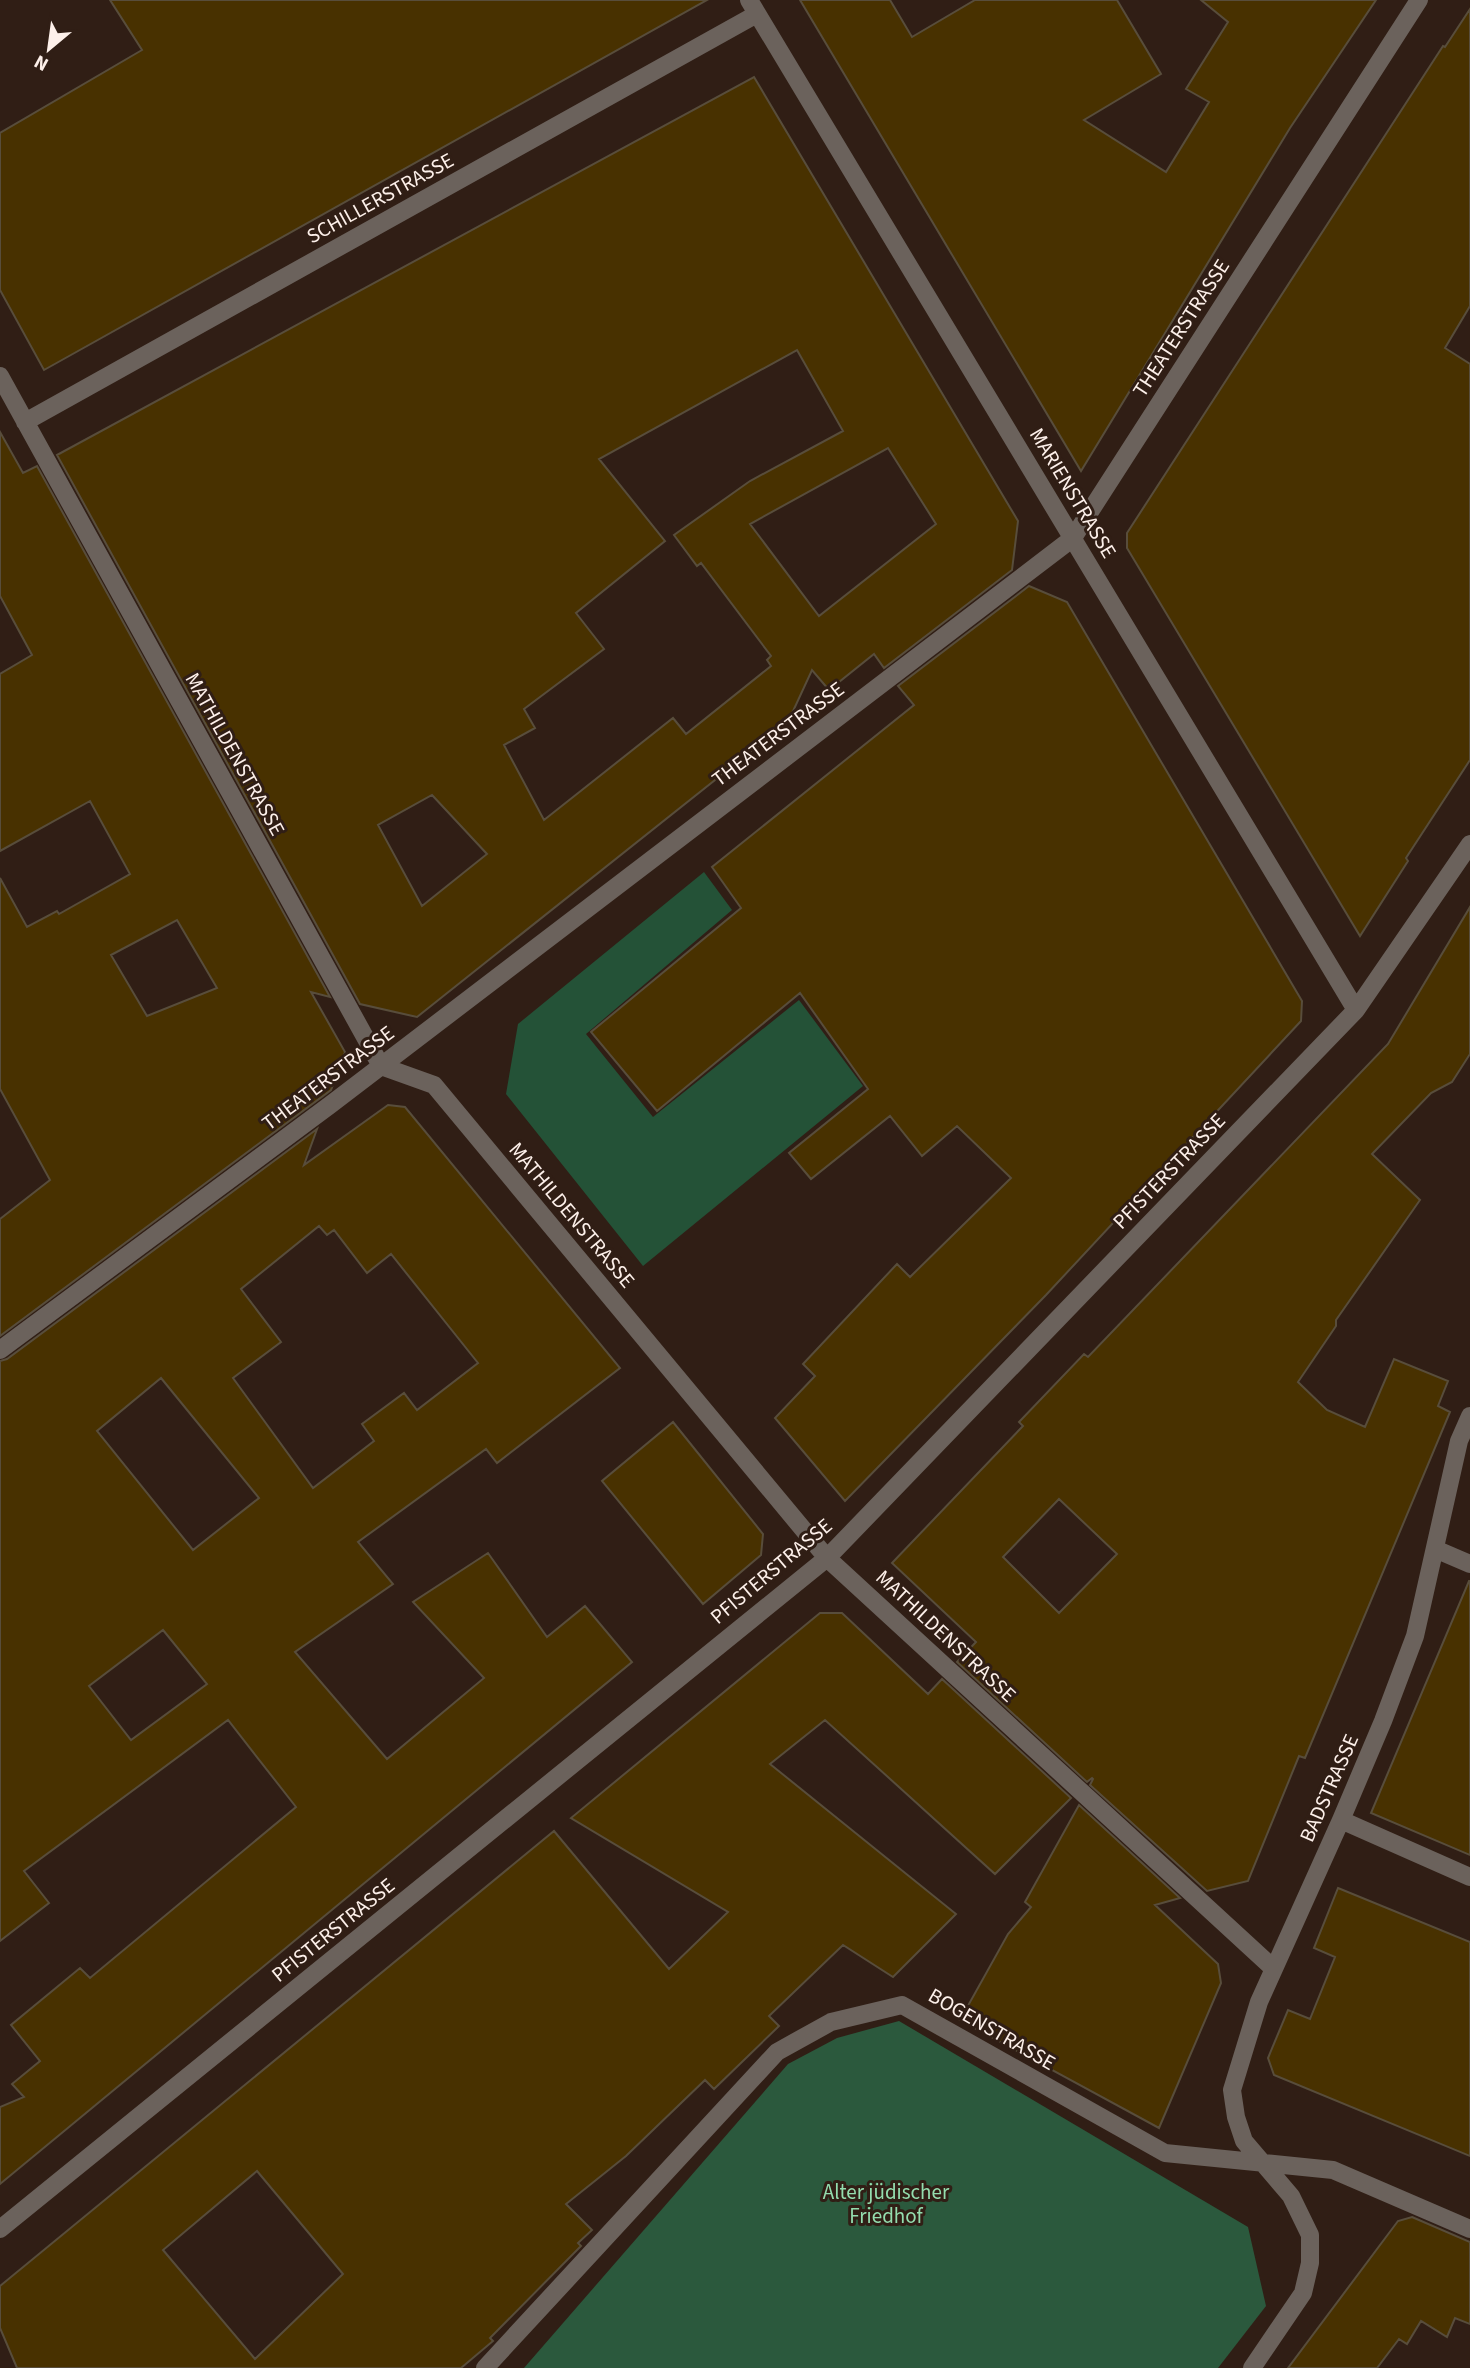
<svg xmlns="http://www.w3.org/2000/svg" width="1470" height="2368" font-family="'Source Sans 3',sans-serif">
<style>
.green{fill:#245237}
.forest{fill:#2b593d}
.building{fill:#483100;stroke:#584d3b;stroke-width:2;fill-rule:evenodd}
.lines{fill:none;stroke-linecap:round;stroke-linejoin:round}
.minor{stroke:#6b625c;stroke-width:18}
.labels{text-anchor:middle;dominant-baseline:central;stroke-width:6;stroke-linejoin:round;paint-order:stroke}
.street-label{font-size:21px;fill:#fdf0ea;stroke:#301e15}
.park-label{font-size:21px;fill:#94ddae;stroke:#301e15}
</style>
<rect width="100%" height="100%" fill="#301e15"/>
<path class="green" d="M704 872 732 910 586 1034 653 1117 799 1000 863 1086 643 1266 506 1094 518 1024Z"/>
<path class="forest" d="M899 2021 1248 2227 1266 2306 1218 2368H524L788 2064 837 2038Z"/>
<path class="building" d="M110 0H707L44 370 0 290V133L142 50Z
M800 0H890L912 37 975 0H1117L1161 74 1084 120 1166 172 1209 102 1186 89 1228 22 1201 0H1376L1290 128 1081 471Z
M1470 9V306L1445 348 1470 364V760L1406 858 1408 861 1360 936 1127 548V533L1443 46 1445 47Z
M754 77 1018 521 1012 570 884 668 874 654 829 690 812 670 788 722 417 1017 360 1004 57 455ZM797 350 843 431 750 481 674 535 697 566 701 563 771 656 767 660 771 666 686 734 673 718 544 820 504 745 535 728 524 709 604 649 576 613 665 541 599 459ZM888 448 936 524 819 616 750 524ZM432 795 487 854 422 906 378 825Z
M0 432 23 473 37 466 330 997 311 992 345 1052 331 1090 0 1336V1219L50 1180 0 1089V878L27 927 57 911 59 914 130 874 90 801 0 851V674L32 655 0 596ZM177 920 217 988 147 1016 111 955Z
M1029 586 1067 602 1302 1001 1301 1021 1046 1295 845 1501 775 1418 815 1376 803 1364 897 1264 910 1277 1011 1178 957 1126 922 1156 890 1116 811 1179 789 1153 868 1089 800 993 657 1111 591 1032 741 908 712 867 914 705 898 686Z
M1470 907V1054L1452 1082 1431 1093 1372 1154 1420 1200 1336 1320V1326L1298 1382 1327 1410 1365 1427 1394 1359 1448 1381 1438 1406 1450 1412 1305 1758 1299 1756 1248 1881 1207 1891 1090 1785 1093 1779 1092 1778 1087 1782 957 1662 976 1642 892 1563 1023 1426 1019 1422 1084 1354 1088 1357 1388 1044ZM1059 1499 1117 1554 1059 1613 1003 1557Z
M388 1105 405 1107 620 1368 497 1463 486 1449 358 1542 393 1584 295 1652 387 1759 484 1678 413 1602 488 1553 547 1637 585 1606 632 1662 0 2184V2107L24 2097 12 2084 40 2061 11 2025 80 1968 90 1978 296 1807 228 1720 24 1871 49 1903 0 1941V1361L7 1359 317 1129 304 1165ZM319 1226 327 1235 334 1230 367 1273 391 1254 478 1363 417 1410 404 1393 362 1424 374 1441 313 1488 233 1378 281 1342 241 1289ZM161 1378 259 1498 193 1550 97 1431ZM163 1630 207 1684 131 1740 89 1686Z
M673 1422 763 1534 761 1555 703 1604 602 1481Z
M1469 1581H1470V1855L1371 1813Z
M820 1613H842L928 1694 942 1679 1071 1798 995 1874 825 1720 770 1764 956 1914 893 1977 843 1945 769 2016 779 2026 714 2089 705 2080 626 2156 566 2204 592 2230 578 2243 581 2246 490 2338 493 2341 461 2368H17L0 2328V2286L554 1831 669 1969 728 1912 571 1818ZM257 2171 343 2274 255 2359 163 2250Z
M1079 1805 1180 1898 1155 1905 1218 1964 1221 1983 1159 2128 960 2020 1008 1934 1031 1907 1025 1902Z
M1338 1888 1470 1942V2156L1274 2075 1268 2058 1288 2010 1310 2019 1335 1957 1314 1948Z
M1412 2217 1470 2242V2324L1455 2318 1447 2337 1421 2321 1407 2344 1399 2339 1377 2368H1288L1398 2221Z"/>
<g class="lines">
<path class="minor" d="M749 0 1356 1010
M0 376 381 1066 434 1085 827 1558 1273 1968
M25 422 757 14
M0 1350 330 1105 1073 538 1419 0
M1435 1549 1470 1564
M1341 1820 1470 1877
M0 2229 827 1558 1356 1010 1470 844
M485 2368 777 2052 831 2022 902 2005 1165 2153 1333 2170 1470 2229
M1252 2368 1303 2293 1310 2263V2235L1291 2196 1244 2141 1236 2117 1232 2090 1259 2002 1341 1820 1383 1721 1415 1636 1459 1441 1470 1416"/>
</g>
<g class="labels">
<g class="street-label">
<text transform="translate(380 198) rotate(-29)">SCHILLERSTRASSE</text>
<text transform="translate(1181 328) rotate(-57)">THEATERSTRASSE</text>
<text transform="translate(1073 493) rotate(59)">MARIENSTRASSE</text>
<text transform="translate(778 734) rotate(-37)">THEATERSTRASSE</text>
<text transform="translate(235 754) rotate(61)">MATHILDENSTRASSE</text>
<text transform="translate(328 1078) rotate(-37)">THEATERSTRASSE</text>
<text transform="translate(1169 1171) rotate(-46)">PFISTERSTRASSE</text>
<text transform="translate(572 1215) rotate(50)">MATHILDENSTRASSE</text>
<text transform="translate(771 1571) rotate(-40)">PFISTERSTRASSE</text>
<text transform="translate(946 1636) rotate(43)">MATHILDENSTRASSE</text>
<text transform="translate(1329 1788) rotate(-66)">BADSTRASSE</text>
<text transform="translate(333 1930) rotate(-39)">PFISTERSTRASSE</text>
<text transform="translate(992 2029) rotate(30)">BOGENSTRASSE</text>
</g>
<g class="park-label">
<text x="886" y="2192">Alter jüdischer<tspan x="886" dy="24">Friedhof</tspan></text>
</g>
</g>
<g transform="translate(49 49) rotate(209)" stroke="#301e15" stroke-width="5" paint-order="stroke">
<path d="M0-5L12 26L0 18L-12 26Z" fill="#fdf0ea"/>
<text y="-10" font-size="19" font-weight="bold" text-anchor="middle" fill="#fdf0ea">N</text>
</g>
</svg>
